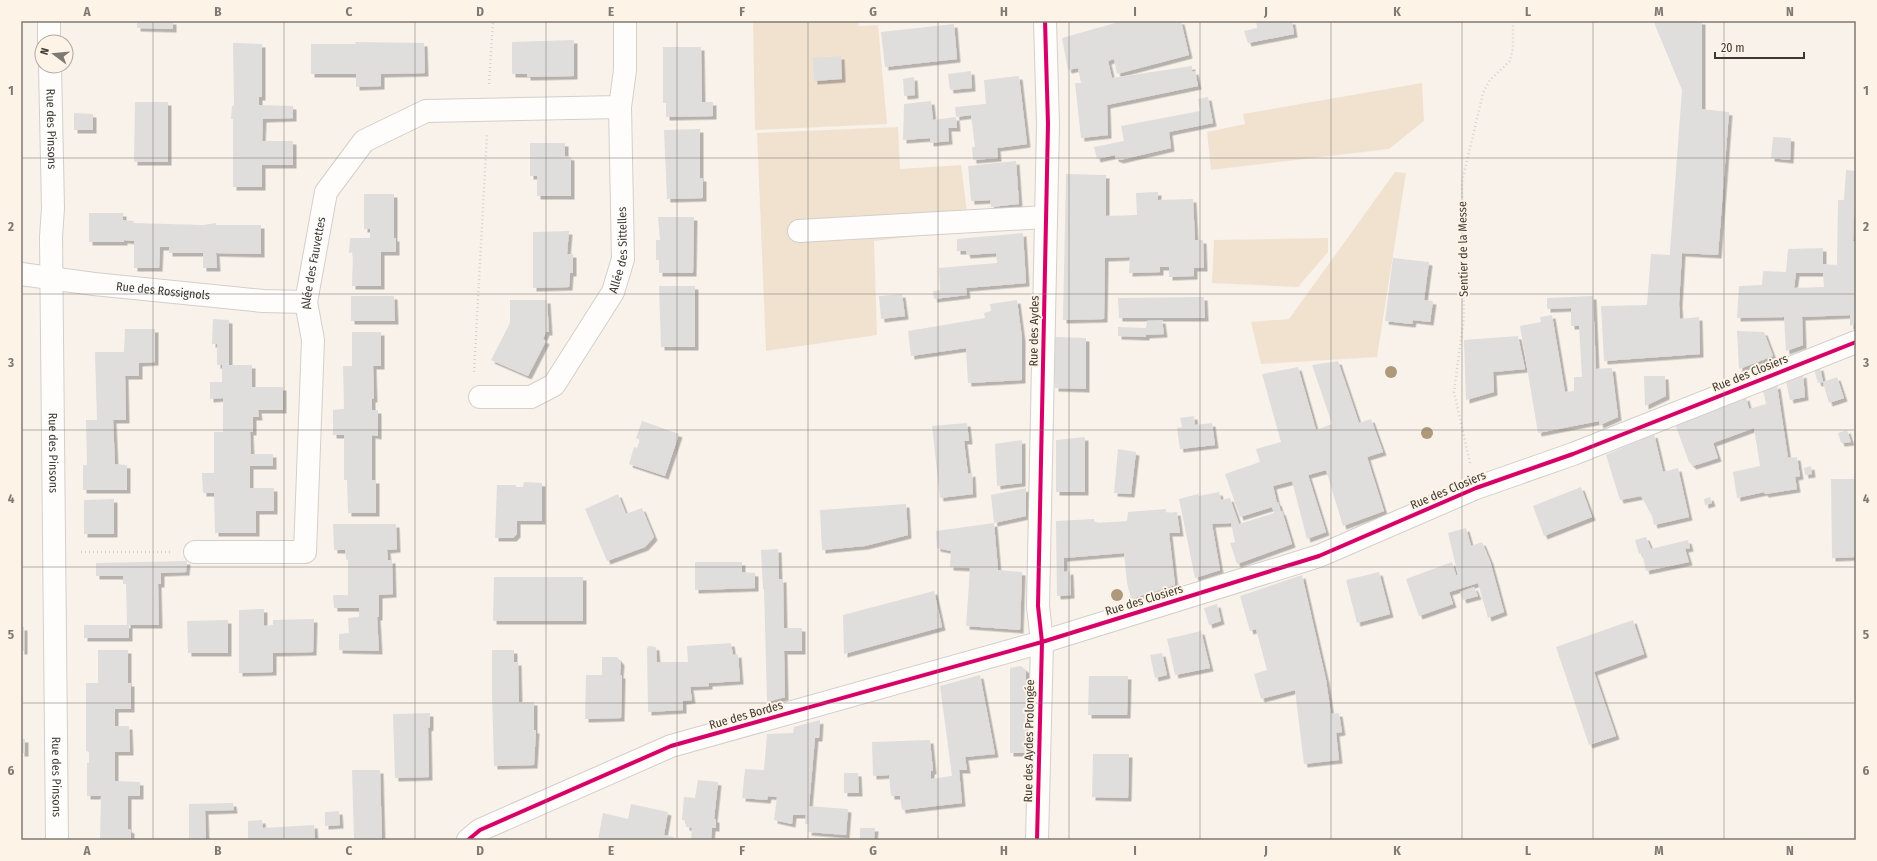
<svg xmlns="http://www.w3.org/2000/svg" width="1877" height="861" font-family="'Fira Sans Condensed',sans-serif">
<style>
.green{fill:#f1e2d0}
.building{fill:#e0dddd;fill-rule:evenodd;filter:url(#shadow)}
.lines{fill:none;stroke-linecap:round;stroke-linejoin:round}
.minor-casing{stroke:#d4cfc9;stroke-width:24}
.path{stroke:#d5d3d1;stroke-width:2.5;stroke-dasharray:1 3;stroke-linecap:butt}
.minor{stroke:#fefdfc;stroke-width:22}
.cycleway-casing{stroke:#fdf3e6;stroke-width:6}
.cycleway{stroke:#d6006c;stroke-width:4}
.tree{fill:#ae997a}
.grid{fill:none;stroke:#7e7973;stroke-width:1;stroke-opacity:0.55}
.labels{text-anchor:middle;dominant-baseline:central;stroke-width:4;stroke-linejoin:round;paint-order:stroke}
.street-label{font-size:12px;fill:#3d3832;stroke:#fdf3e6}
.neatline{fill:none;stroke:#7e7973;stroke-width:1.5}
.grid-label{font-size:13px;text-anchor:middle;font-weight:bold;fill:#7e7973}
</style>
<defs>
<filter id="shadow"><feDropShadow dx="3.5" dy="3.5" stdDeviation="0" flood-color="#0004"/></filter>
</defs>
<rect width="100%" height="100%" fill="#f8f2eb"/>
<path class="green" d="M753 21H858L859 26 878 25 887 124 755 130Z
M1422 83 1424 121 1389 149 1211 170 1207 132 1245 124 1243 114Z
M898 127 900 169 961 165 967 212 944 233 874 241 877 335 766 351 757 133Z
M1395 172 1406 173 1377 357 1261 364 1251 322 1289 319Z
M1328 238V252L1298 287 1212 283 1214 240Z"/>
<path class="building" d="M137 21H173V29L137 28Z
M1122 21H1181L1189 55 1117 74 1114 59 1108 61 1112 78 1192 66V72L1195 71 1198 86 1107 105 1108 135 1081 138 1075 83H1081L1078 68 1068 70 1062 38Z
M1256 21H1292L1294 34 1248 43 1244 31 1257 28Z
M1655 21H1702V109L1729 112 1718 255 1682 253 1679 304 1680 319 1699 317 1700 354 1604 361 1601 306 1647 305 1651 254 1670 255V251L1682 90 1655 25Z
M954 24 957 59 885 67 881 32Z
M574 40V76L527 77V74H512V42Z
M355 42 424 43 425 73 381 74V86L356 87V74H311V44H356Z
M233 43 262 44V97H259V105L293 106V118L263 119 262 141H293V165H262V187H233V119H231L232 106H234Z
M663 47H701L702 102H713V116L666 117V103H663Z
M841 56 842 79 814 81 813 58Z
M971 71 972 88 950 90 948 74Z
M1019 76 1027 144 997 148 998 158 973 160 972 147H975L971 115 956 117 957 128H948L949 141 930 143V138L903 140 904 104 931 101 933 120 956 117 955 107 986 104 984 80Z
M914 77 915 95 904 96 903 79Z
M1208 97 1213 123 1169 132 1171 148 1120 160 1115 158V155L1097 159 1094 147 1124 141 1121 126 1200 111 1198 99Z
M135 102H168V162H134Z
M74 113 93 114V130H74Z
M700 129V178H703V198L667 199 664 130Z
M1773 137 1791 138 1790 160 1771 158Z
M530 143H565V156L571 157V196H537V176H530Z
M1016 161 1019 204 991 207 990 200 971 201 968 166Z
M1846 170 1856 171 1853 241H1856V323L1850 326V315L1802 317 1803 345 1786 351 1784 317 1737 318 1739 286 1762 285 1763 271 1786 272 1788 249 1823 248V264L1837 265 1838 200H1844ZM1796 273H1823L1824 287 1794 288Z
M1066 174 1106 175V216L1137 215 1136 193 1158 192V200L1193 199 1195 240H1203L1204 268H1194V276L1169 277V267H1160V272L1129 273 1130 257 1105 258 1104 319 1063 320Z
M364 194H394V238H396V252H381V286H352L353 252 349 253 350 238H370V229H364Z
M89 213H123V220L134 221 133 223 203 225 216 223V225H261V254L216 253 217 268H203V253H169V247H160L159 268H134V241L124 240V242H89Z
M658 217H694L693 273H659V260H656V240H660Z
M569 231 567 254H573V273H570L569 287 533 288V232Z
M1023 233 1026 283 966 288 967 295 934 299 933 291 940 290 939 268 997 263 996 253 967 255 966 251H957V239Z
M1393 258 1429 262 1424 300 1433 301 1430 322 1413 320 1412 324 1385 321Z
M659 286H695V347H661Z
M902 294 905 316 881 319 879 296Z
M351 296H394L395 321H351Z
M1593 296 1596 369 1612 368 1618 417 1600 425 1599 421 1538 433 1520 326 1541 322 1540 317 1552 315 1565 392 1574 391V377H1582L1579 326H1571V308L1547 309V298Z
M1204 297 1205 318H1119L1118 298Z
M510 300H547L549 332H546L543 339 546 341 528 376 491 360 510 323Z
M1017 300 1022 338V380L968 383 966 348 911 356 908 331 985 318 984 313 991 311 990 304Z
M213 319 229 320V365H252V387H283V410H258L259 417H253V432H250L251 454H273V466H250V488H274V511H256V533H215L214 493H203L202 473H214V432H223V398L210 399V382H222V365H217V344H212Z
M1162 320 1164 334 1146 335V337L1118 336V327L1146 328 1147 321Z
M125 329H155V362L139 363V376H125L126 420H113L115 464 127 465V490H83V465H87L86 420H97L95 352H124Z
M1737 331 1764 332 1773 356 1739 369Z
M352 332H381V366H373L374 399H372V410H378V436L372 435V480H376V513H348L347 480H344V435H333V410L344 409 343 366H352Z
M1518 336 1525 369 1493 372 1494 392 1466 400 1464 340Z
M1055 337 1086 338V389L1055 388Z
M1338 361 1359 423 1371 419 1383 452 1367 457 1384 511 1343 526 1326 470 1308 475 1326 532 1307 539 1292 481 1273 486 1277 503 1278 502 1281 512 1282 511 1292 544 1237 564 1230 543 1235 542 1231 523 1212 524 1220 570 1195 578 1179 499 1198 494 1199 496 1219 492 1221 500 1230 498 1239 524 1274 513 1272 507 1240 517 1225 474 1260 462 1256 449 1281 442 1262 374 1298 367 1316 430 1332 424 1312 365Z
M1820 367 1823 382 1818 383 1814 369Z
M1803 374 1805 397 1790 400 1786 381Z
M1644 376H1665L1666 396 1645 406Z
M1837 377 1844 398 1829 403 1823 382Z
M1777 385 1788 458 1797 457 1800 476 1795 477 1797 489 1765 494 1764 492 1737 498 1733 472 1760 466 1754 428 1713 443 1718 458 1693 466 1689 462 1675 424 1746 397 1749 409 1766 404 1763 390Z
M1194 416 1195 425 1212 423 1215 445 1180 449 1177 428 1182 427 1180 418Z
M642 421 679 434 665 476 629 464 634 447 637 448 640 440 636 438Z
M967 423 969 441H964L968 474 972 473 973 494 940 498 932 426Z
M1847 430 1851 442 1841 443 1838 433Z
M1654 434 1663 472 1678 468 1689 517 1654 525 1652 516 1641 496 1620 500 1606 455Z
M1085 437V492H1056V440Z
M1022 440V483L997 486 995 444Z
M1118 449 1136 452 1131 494 1114 493Z
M1811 466 1812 474 1805 475 1804 468Z
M1831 479H1856V557L1832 558Z
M524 482 542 483V521H517V534L513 538H495L497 485H516V487H523Z
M1581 487 1592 517 1544 536 1533 506Z
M1026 488V516L994 523 991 495Z
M618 494 626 514 642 508 654 537 645 547 607 561 585 509Z
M1710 497 1712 503 1705 505 1704 499Z
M114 499V534H84V500Z
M906 504 908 535 865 546 822 550 820 510Z
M1166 509V513L1177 512 1180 533H1169L1175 585 1131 599 1127 583 1124 553 1064 558V572L1070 571 1071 595 1057 596 1056 521 1094 519 1095 523 1127 521 1128 512Z
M994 523 998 570 1022 572 1020 630 966 626 970 568 950 567 951 551 937 548 936 531Z
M333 524H396L397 549 387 550 388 560H392L393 594 379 595V617H377L379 651 339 650V634L349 633 348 618 359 617V608H334L333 595H348V560L346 559 345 550H334Z
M1466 528 1471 546 1482 542 1490 561 1504 612 1488 618 1478 583 1449 592 1453 604 1419 616 1406 579 1452 562 1456 575H1458L1448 533Z
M1646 537 1651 549 1688 540 1690 548 1685 549 1689 562 1646 571 1642 553 1639 554 1635 540Z
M778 549 779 579H783L784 628H802V651H784L785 697 767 702 764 589H763L761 550Z
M187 561 186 572 161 573V584H158L159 625H129V638H84V625H127L126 584H123V576H96V563Z
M695 562H742V572L755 573V588L695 590Z
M1379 572 1390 614 1357 623 1346 580Z
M1302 575 1326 680 1331 714 1339 713 1342 732 1336 733 1339 760 1304 764 1295 690 1261 699 1254 674 1267 670 1256 629 1250 631 1240 596Z
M494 577H583V621H493Z
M1474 587 1478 596 1463 600 1460 592Z
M934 591 942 627 844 654 843 615Z
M1217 604 1221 621 1209 625 1204 608Z
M264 609V626L273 625V620L314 619 313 652 273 653V672L239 673V610Z
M228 620V653H188L187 621Z
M1633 620 1644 654 1594 672 1616 736 1589 745 1556 647Z
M21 627H24V651H21Z
M1201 631 1210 668 1175 675 1167 639Z
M731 643 733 655 738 654 740 681 709 683V686L690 687 692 700 683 701V710L648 712 647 648 649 646 656 647 657 662H688L687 646Z
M98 650H128V683H131V709H115V726H129L130 752H115V781L140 782V796H128V829L131 830V840H100L101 796H87V763H89V752L86 751V683H98Z
M492 650H514V662H518L519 702H534V730H536L534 765 494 766 492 694Z
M1162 653 1167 675 1155 678 1150 655Z
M602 657H617L621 662 620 675H622L621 718 585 719 586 675H602Z
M1021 666 1026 670V753H1010V668Z
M980 675 995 754 965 757 967 770H959L962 803 902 810 900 796H891L889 775 873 776 872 742 930 740 933 771H931V779L952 776 940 686Z
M1089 676H1128L1127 715H1088Z
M430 713V727L428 728 429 777 395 778 393 714Z
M820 720 819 738H815L809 806 848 809 846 835 808 832 809 824H805L806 815H793L792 824 774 820 777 797 768 796 767 800 742 798 745 769 764 770 767 734 793 733 794 727Z
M21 739H25V753H21Z
M1093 754H1129L1128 798 1092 797Z
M352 770H380L382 840H354Z
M844 773H858L859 793H844Z
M698 780 718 782 714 819H716V828H712L711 840H691L692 828 686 827V821L682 820 684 797 695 798Z
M233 803 234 810 205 811 206 840H189V804Z
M631 804 668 812 664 835 674 837V840H598L603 813 628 819Z
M339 811 340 825 325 826V812Z
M262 820 263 828 314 825 315 840H248V821Z
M860 828H875L874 840H860Z"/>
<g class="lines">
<g class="minor-casing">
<g id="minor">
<path d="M49 21V42"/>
<path id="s1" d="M50 66 53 208 51 237 57 840"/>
<path d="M799 231 1046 217"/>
<path id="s2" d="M21 274 94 284 263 301 306 302"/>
<path id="s3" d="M480 397H531L554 385 613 292 623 259 620 107 625 70V21"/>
<path id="s4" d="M195 552H305L313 340 306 302 326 192 364 141 426 111 620 107"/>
<path d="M468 840 480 830 671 746 1042 642 1319 556 1476 488 1573 454 1856 342"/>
<path d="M1037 840 1042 642 1038 606 1048 124 1045 21"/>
</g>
</g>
<path class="path" d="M489 84 493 21
M474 372 487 135
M1470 463 1454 392 1464 317 1462 182 1483 93 1490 80 1510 61 1513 48V21
M81 552H170"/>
<use href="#minor" class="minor"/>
<g class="cycleway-casing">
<path id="cycleway" d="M468 840 480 830 671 746 1042 642 1319 556 1476 488 1573 454 1856 342
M1037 840 1042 642 1038 606 1048 124 1045 21"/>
</g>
<use href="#cycleway" class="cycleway"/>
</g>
<g class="tree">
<circle cx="1391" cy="372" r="6"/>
<circle cx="1427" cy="433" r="6"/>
<circle cx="1117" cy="595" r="6"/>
</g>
<path class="grid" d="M153 21V840M284 21V840M415 21V840M546 21V840M677 21V840M808 21V840M938 21V840M1069 21V840M1200 21V840M1331 21V840M1462 21V840M1593 21V840M1724 21V840M21 158H1856M21 294H1856M21 430H1856M21 567H1856M21 703H1856"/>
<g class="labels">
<g class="street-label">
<text stroke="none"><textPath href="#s1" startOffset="63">Rue des Pinsons</textPath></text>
<text stroke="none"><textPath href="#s3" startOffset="230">Allée des Sittelles</textPath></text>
<text transform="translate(1463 249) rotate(-91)">Sentier de la Messe</text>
<text stroke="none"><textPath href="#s4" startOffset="400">Allée des Fauvettes</textPath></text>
<text stroke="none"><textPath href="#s2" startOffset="143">Rue des Rossignols</textPath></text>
<text transform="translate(1034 331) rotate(-89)">Rue des Aydes</text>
<text transform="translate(1750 373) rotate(-22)">Rue des Closiers</text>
<text stroke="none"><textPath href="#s1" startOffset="387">Rue des Pinsons</textPath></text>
<text transform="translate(1448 490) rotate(-23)">Rue des Closiers</text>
<text transform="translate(1144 600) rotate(-17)">Rue des Closiers</text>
<text transform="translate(746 715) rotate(-16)">Rue des Bordes</text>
<text transform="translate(1029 741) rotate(-89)">Rue des Aydes Prolongée</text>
<text stroke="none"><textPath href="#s1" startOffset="711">Rue des Pinsons</textPath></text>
</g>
</g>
<rect width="1877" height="861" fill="none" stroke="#fdf3e6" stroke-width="44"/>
<g transform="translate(54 54) rotate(286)"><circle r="19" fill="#fdf3e6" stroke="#b0a89e"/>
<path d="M0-3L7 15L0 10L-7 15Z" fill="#7e7973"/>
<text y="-6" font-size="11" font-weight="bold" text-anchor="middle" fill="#3d3832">N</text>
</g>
<path d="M1715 52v6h89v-6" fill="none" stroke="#3d3832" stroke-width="2"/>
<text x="1721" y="52" font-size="12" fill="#3d3832" stroke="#fdf3e6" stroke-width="3" paint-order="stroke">20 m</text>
<rect x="22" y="22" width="1833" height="817" class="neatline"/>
<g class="grid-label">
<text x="87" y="16">A</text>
<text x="218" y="16">B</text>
<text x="349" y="16">C</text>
<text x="480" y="16">D</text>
<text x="611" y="16">E</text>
<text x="742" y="16">F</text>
<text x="873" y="16">G</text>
<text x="1004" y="16">H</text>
<text x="1135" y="16">I</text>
<text x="1266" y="16">J</text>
<text x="1397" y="16">K</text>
<text x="1528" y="16">L</text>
<text x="1659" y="16">M</text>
<text x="1790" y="16">N</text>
<text x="11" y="95">1</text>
<text x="1866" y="95">1</text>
<text x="11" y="231">2</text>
<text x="1866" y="231">2</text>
<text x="11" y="367">3</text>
<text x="1866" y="367">3</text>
<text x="11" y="503">4</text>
<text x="1866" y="503">4</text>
<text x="11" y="639">5</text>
<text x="1866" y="639">5</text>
<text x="11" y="775">6</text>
<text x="1866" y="775">6</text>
<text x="87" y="855">A</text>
<text x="218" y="855">B</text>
<text x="349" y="855">C</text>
<text x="480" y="855">D</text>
<text x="611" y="855">E</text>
<text x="742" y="855">F</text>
<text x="873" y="855">G</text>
<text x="1004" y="855">H</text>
<text x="1135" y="855">I</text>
<text x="1266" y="855">J</text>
<text x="1397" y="855">K</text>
<text x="1528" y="855">L</text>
<text x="1659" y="855">M</text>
<text x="1790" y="855">N</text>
</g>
</svg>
